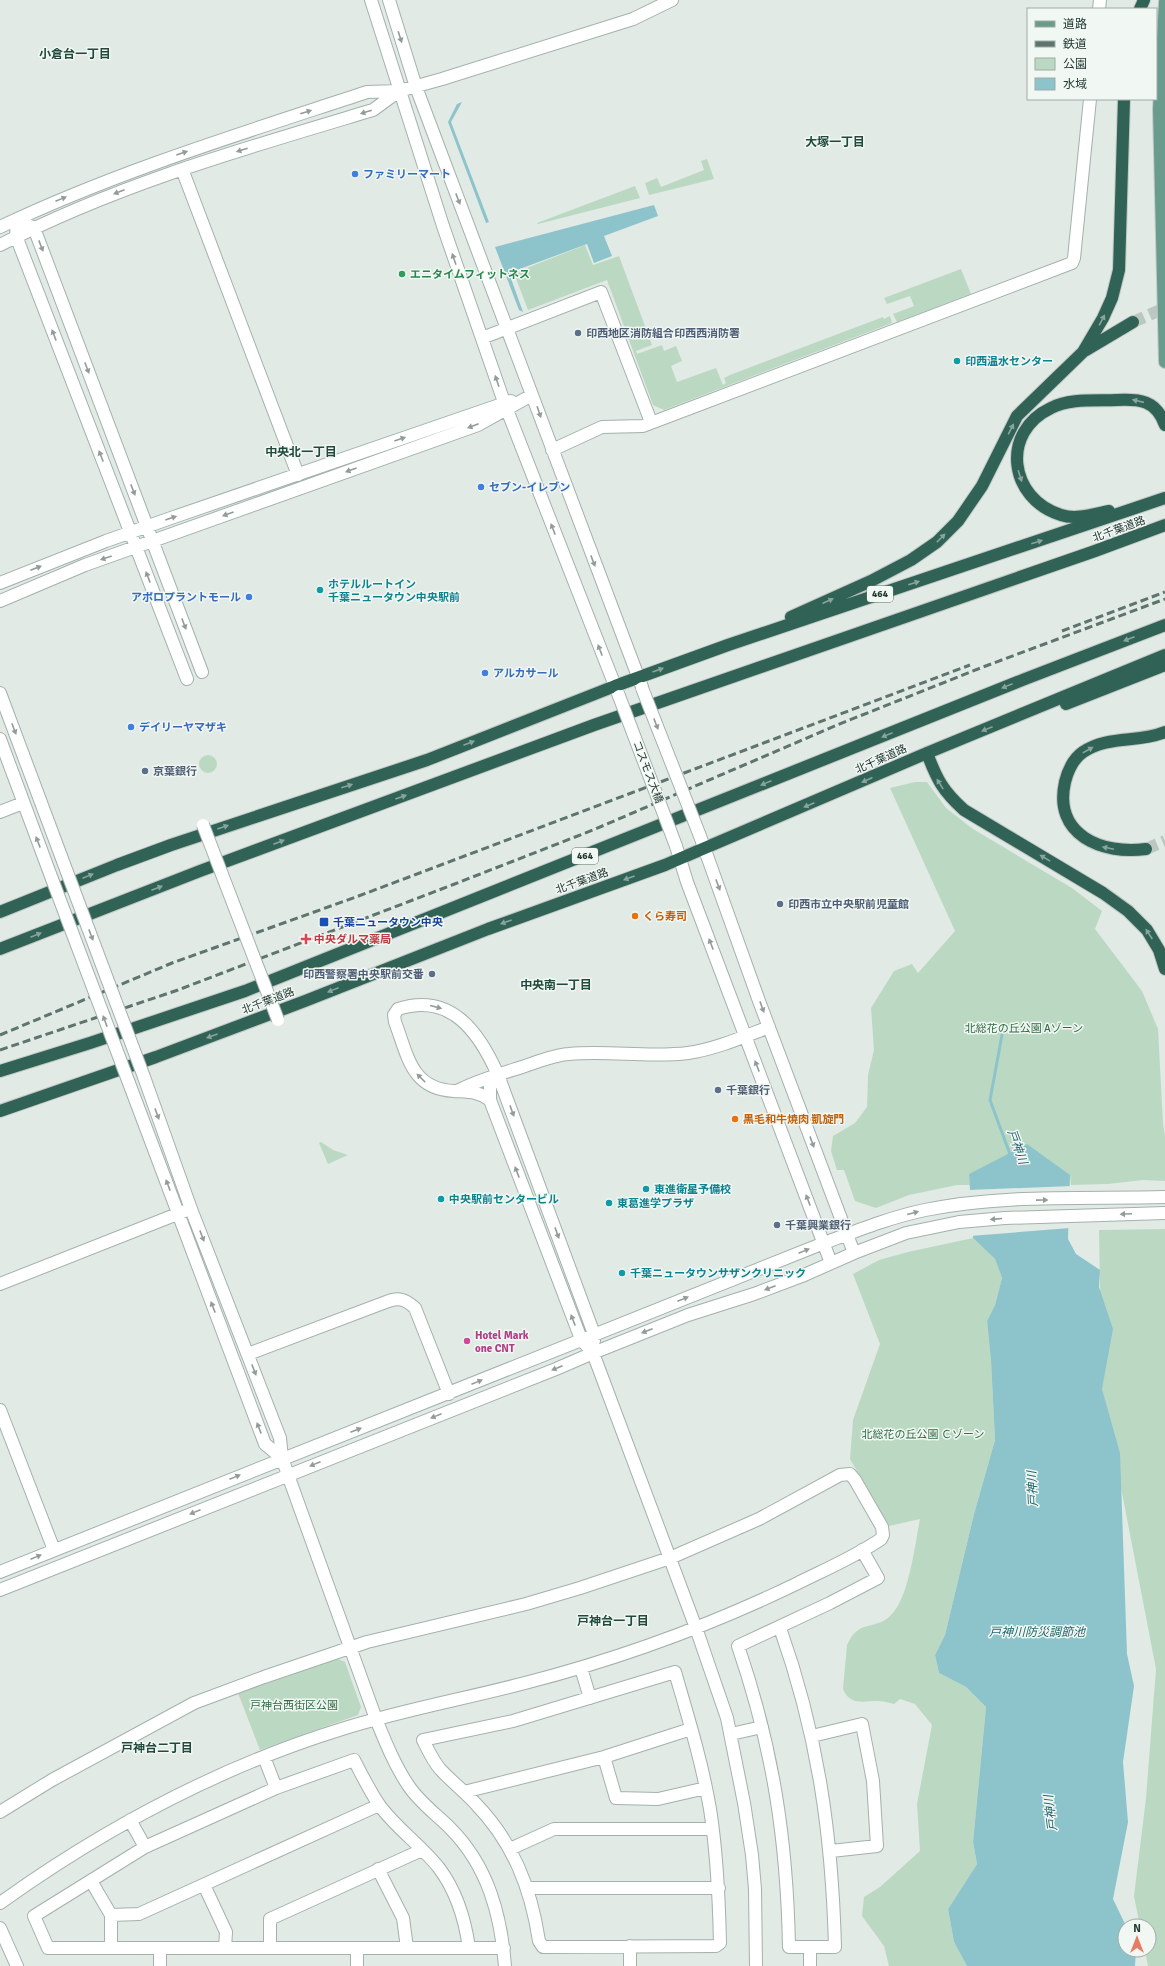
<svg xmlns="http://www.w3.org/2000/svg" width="1165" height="1966" font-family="Signika,'Noto Sans JP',sans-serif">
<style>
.green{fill:#bbd9c2}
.water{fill:#8dc4cb}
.pier{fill:#e1eae5}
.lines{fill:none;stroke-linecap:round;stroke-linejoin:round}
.stream{stroke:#8dc4cb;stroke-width:3}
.highway-tunnel{stroke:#bbc7c1;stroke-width:12;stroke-dasharray:12 6;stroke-linecap:butt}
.minor-casing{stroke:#a4b1ac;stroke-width:14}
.major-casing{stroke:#c1c8c6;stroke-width:14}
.highway-casing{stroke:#c1c8c6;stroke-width:14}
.minor{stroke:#fff;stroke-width:12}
.major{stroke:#699c8c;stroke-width:12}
.highway{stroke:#316256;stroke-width:12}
.rail{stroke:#5d756d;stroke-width:3;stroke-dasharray:8 4;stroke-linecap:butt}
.minor-bridge-casing{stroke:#a4b1ac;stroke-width:14;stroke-linecap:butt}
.minor-bridge{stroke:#fff;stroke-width:12}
.oneway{fill:#919c98}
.oneway2{fill:#87a59d}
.shop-dot{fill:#3f7fe0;stroke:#f1f7f3;stroke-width:1.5}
.leisure-dot{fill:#2e9e5b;stroke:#f1f7f3;stroke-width:1.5}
.service-dot{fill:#5c6f8a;stroke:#f1f7f3;stroke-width:1.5}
.culture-dot{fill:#0f9aa8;stroke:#f1f7f3;stroke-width:1.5}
.food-dot{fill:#e8710a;stroke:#f1f7f3;stroke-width:1.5}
.transit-dot{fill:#1a4fb4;stroke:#f1f7f3;stroke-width:1.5}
.health-dot{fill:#e0444e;stroke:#f1f7f3;stroke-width:1.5}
.hotel-dot{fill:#d1479c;stroke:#f1f7f3;stroke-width:1.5}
.labels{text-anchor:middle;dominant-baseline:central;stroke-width:3;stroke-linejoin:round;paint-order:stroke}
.shield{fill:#f1f7f3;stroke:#61726c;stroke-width:1}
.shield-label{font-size:10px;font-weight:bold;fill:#233932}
.shop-label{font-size:11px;font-weight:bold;fill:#366cbe;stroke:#f1f7f3;text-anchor:start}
.leisure-label{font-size:11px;font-weight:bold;fill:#27864d;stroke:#f1f7f3;text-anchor:start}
.service-label{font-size:11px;font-weight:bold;fill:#4e5e75;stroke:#f1f7f3;text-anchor:start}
.culture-label{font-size:11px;font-weight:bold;fill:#0d838f;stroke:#f1f7f3;text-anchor:start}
.street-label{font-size:11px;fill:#233932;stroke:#f1f7f3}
.food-label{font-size:11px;font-weight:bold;fill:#c56008;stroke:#f1f7f3;text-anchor:start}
.transit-label{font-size:11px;font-weight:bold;fill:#164399;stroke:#f1f7f3;text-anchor:start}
.health-label{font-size:11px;font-weight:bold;fill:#be3a42;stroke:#f1f7f3;text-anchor:start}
.park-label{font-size:11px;fill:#316c45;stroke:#f1f7f3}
.hotel-label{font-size:11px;font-weight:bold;fill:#b23c85;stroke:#f1f7f3;text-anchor:start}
.neighbourhood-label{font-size:12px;font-weight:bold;fill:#21493d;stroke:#f1f7f3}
.water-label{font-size:12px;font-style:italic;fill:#22666f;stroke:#f1f7f3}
</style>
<rect width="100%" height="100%" fill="#e1eae5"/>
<path class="green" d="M707 159 714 179 649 195 645 183 657 178 661 187 704 170 701 161Z
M635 186 640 198 538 224 537 223Z
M585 245 593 265 619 256 652 345 636 351 637 354 662 345 664 351 676 346 682 361 671 366 677 382 716 368 723 385 726 383 724 378 730 375 883 317 884 319 890 316 892 323 664 410 653 405 607 280 528 310 514 273Z
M961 269 971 294 897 322 893 314 914 306 910 296 887 304 884 298Z
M199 764a9 9 0 1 1 18 0a9 9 0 1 1-18 0Z
M915 782H927L946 808 973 829 1072 888 1102 911 1095 929 1142 991 1158 1029 1163 1124 1165 1135V1181L1143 1180 1108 1184 1071 1185 1070 1175 969 1174 970 1185H957L909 1195 876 1208 855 1201 844 1170H837L831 1151 833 1136 855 1123 867 1107 868 1075 874 1050 871 1008 894 971 912 964 918 973 955 931 890 788Z
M321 1142 333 1150 348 1155 328 1164 319 1143Z
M1165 1229V1966H1148L1145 1950H1149V1926H1140L1134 1896 1146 1798 1156 1669 1102 1389 1099 1230Z
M973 1238 995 1259 1002 1278 995 1305 987 1321 991 1361 995 1440 974 1514 945 1635 935 1655 939 1673 966 1687 986 1707 973 1842 977 1864 948 1909 954 1942 967 1966H889L884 1946 862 1916 864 1897 880 1887 920 1851 917 1804 932 1725 915 1704 900 1699 894 1704C889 1703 884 1701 878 1701 863 1701 850 1706 843 1689L847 1645C859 1618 876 1631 891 1615 909 1598 915 1544 920 1519L889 1526 850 1459 853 1420 880 1344 853 1274 879 1260 908 1252Z
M336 1658 345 1662 361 1707 358 1715 260 1750 238 1693Z"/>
<path class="water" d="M462 102 451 122 489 222 486 223 448 122 457 104Z
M654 205 658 216 604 236 612 256 594 263 587 244 509 273 523 312 519 310 495 247Z
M1027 1144 1070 1175 1068 1239 1076 1254 1100 1270 1099 1287 1113 1329 1102 1389 1120 1453 1127 1654 1134 1686 1123 1762 1128 1822 1113 1899 1126 1926 1125 1950H1136L1135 1966H967L954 1942 948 1909 977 1864 973 1842 986 1707 966 1687 939 1673 935 1655 945 1635 974 1514 995 1440 991 1361 987 1321 995 1305 1002 1278 995 1259 973 1238 969 1174Z"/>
<path class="pier" d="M1072 1186 1070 1228 970 1236 968 1190Z"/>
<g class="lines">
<path class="stream" d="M1002 1035 990 1100 1011 1157"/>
<path class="highway-tunnel" d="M1133 322 1165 308
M1146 849 1165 841"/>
<g class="minor-casing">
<path id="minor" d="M371 0 443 226 504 402 619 696
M389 0 416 87 642 687
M1099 9 1100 0
M182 169 298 475
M0 227C118 171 243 133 367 92L399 91 442 79 633 19 672 0
M0 245C118 184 246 148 373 110L399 91
M482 338 601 292 651 422
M552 450 602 427 643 426 1072 263 1074 258 1090 99
M0 583 106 541 171 518 511 401
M0 601 85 565 478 425 532 395
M187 679 16 236 17 219 34 228 202 672
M0 693 67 872
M0 739 52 879
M0 812 23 803
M700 836 759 1001 854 1253
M676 846 687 882 831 1263
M498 1075 490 1086V1100L581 1339 593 1353 696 1628 727 1718 744 1803 752 1855 755 1889 756 1966
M144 1077 191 1209 280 1438 282 1458 288 1475 376 1719C385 1741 394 1764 408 1785 419 1802 436 1814 450 1828 488 1866 501 1915 505 1966
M129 1083 265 1444 282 1458
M459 1090C479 1080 500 1074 522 1067 537 1062 553 1055 569 1054 608 1050 648 1058 688 1053 716 1049 743 1037 769 1027
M490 1100C479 1091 467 1092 454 1091 411 1089 408 1056 395 1022L394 1015 398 1009C451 992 479 1032 498 1075L594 1334V1341
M0 1284 185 1211
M248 1354 386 1302C399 1297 405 1299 415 1308L449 1394
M0 1410 54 1550
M0 1572 824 1243C856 1231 891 1217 925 1210 1001 1194 1087 1199 1165 1197
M0 1590 556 1369 593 1353 688 1315 754 1294 802 1276 854 1253 906 1233 959 1222 1005 1218 1165 1213
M780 1628C818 1735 832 1834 835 1947H789C787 1840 773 1748 738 1646L830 1603 878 1578 862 1550
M581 1668 590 1698
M675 1672C688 1717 702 1762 710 1809 717 1853 719 1898 720 1943L716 1946 543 1947 539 1941C531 1888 513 1842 475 1803 464 1791 451 1781 440 1769 433 1761 428 1750 423 1740L513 1721Z
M731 1734 762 1727
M812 1736 862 1724 873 1781 877 1846 831 1851
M264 1757 276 1788
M604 1757 616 1798 658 1799 706 1788
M464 1792 604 1757 691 1729
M0 1812 52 1780 194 1703 264 1677 367 1642 526 1604 580 1588 670 1558 759 1519 840 1475 850 1474 855 1480 882 1527 883 1535 881 1539C855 1557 824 1570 796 1584 709 1626 618 1659 525 1683 464 1699 402 1710 342 1729 219 1767 105 1828 0 1903
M130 1820 145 1847
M510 1849 554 1829H712
M378 1869 403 1918 407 1948
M91 1881 111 1915V1948
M204 1885 226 1932 225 1948
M527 1888H719
M111 1915 139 1914 379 1805
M0 1928 17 1966
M630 1946V1966
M810 1947V1966
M160 1948V1966
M270 1948V1919L422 1850
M357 1948V1966
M469 1948C465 1919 457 1892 439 1868 422 1846 397 1829 380 1806 370 1792 362 1775 354 1760L276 1788 145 1847 34 1916 48 1948H504"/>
</g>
<g class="major-casing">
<path id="major" d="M1165 2 1159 109 1165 362"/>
</g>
<g class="highway-casing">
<path id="highway" d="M1140 9 1144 0
M1086 350 1133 322
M1109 511C1094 514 1076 520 1061 515 1009 499 1000 432 1051 408 1070 398 1096 401 1117 400 1140 399 1156 400 1165 425
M791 617 871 581 911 560 937 542 958 521 982 486 1017 416 1083 352 1103 318 1112 298 1119 270 1124 99
M1066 704 1165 665
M927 753C937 780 943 791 964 810L1103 893 1128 911 1147 930 1159 950 1165 969
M1146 849C1102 855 1053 835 1065 782 1068 770 1073 759 1083 752 1108 735 1139 743 1165 732
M0 912 117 865 171 845 427 760 615 686 728 645 1165 498
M0 949 200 871 594 725 1095 551 1165 525
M0 1071 90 1043 245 991 1025 679 1165 625
M0 1111 156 1057 305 1001 488 929 665 865 927 753 1165 655"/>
</g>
<use href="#minor" class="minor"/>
<use href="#major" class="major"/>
<use href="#highway" class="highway"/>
<path class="rail" d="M1062 631 1165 592
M0 1035 172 963 356 897 970 665
M0 1050 178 990 452 885 593 830 837 725 983 667 1165 599"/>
<g class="minor-bridge-casing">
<path id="minor-bridge" d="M642 688 700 836
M619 696 676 846
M203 825 278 1020
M67 872 144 1077
M52 879 129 1083"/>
</g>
<use href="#minor-bridge" class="minor-bridge"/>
</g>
<defs><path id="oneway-solid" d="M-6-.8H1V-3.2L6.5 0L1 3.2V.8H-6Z"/></defs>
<g class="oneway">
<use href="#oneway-solid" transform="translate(400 37) rotate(72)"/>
<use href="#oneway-solid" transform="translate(306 112) rotate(-18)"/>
<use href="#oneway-solid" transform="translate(366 112) rotate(162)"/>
<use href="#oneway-solid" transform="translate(242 150) rotate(162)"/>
<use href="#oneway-solid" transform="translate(182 153) rotate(-19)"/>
<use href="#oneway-solid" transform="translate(119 192) rotate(159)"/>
<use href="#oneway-solid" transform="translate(61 199) rotate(-22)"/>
<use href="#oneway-solid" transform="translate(458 199) rotate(69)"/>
<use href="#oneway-solid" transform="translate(41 246) rotate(69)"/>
<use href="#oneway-solid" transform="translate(454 259) rotate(-109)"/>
<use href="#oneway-solid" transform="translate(54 335) rotate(-111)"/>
<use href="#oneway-solid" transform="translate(87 368) rotate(69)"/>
<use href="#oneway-solid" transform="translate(497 381) rotate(-109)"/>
<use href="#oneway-solid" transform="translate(539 412) rotate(71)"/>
<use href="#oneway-solid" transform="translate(473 426) rotate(159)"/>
<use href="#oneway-solid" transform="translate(400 439) rotate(-19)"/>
<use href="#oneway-solid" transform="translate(101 456) rotate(-111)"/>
<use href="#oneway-solid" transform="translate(351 470) rotate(160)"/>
<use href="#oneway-solid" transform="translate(133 490) rotate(69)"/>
<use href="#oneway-solid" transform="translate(228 514) rotate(160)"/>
<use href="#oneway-solid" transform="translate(171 518) rotate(-19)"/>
<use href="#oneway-solid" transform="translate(553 529) rotate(-111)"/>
<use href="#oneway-solid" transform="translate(106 558) rotate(161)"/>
<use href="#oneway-solid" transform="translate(593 561) rotate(69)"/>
<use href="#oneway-solid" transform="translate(36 568) rotate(-21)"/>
<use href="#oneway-solid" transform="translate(148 577) rotate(-111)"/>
<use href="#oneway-solid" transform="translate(184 624) rotate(69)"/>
<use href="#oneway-solid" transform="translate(600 650) rotate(-111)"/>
<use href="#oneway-solid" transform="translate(656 724) rotate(69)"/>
<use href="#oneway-solid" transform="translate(14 729) rotate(69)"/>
<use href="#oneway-solid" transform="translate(38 842) rotate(-111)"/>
<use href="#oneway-solid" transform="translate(718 885) rotate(70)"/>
<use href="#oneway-solid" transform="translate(91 935) rotate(69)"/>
<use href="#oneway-solid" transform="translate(711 944) rotate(-111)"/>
<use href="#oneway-solid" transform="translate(436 1007) rotate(15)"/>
<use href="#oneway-solid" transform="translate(762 1007) rotate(70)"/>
<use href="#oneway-solid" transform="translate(105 1021) rotate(-110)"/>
<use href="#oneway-solid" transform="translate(757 1066) rotate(-111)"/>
<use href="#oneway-solid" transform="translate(421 1078) rotate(-135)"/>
<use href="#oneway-solid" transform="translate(512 1111) rotate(70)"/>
<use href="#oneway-solid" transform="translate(157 1114) rotate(70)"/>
<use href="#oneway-solid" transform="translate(812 1142) rotate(70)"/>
<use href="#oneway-solid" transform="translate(517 1172) rotate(-111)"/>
<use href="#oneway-solid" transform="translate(168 1185) rotate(-111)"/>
<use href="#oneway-solid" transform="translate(808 1200) rotate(-111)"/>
<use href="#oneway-solid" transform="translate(1042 1200) rotate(-1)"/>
<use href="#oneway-solid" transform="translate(913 1213) rotate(-15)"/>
<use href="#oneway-solid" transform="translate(1126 1214) rotate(178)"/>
<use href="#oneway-solid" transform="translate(996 1219) rotate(175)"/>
<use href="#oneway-solid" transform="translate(557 1233) rotate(70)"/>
<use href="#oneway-solid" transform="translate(202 1236) rotate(69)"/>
<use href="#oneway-solid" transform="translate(804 1251) rotate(-22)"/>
<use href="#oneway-solid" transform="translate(770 1288) rotate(159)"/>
<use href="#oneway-solid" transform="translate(683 1299) rotate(-22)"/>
<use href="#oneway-solid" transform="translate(213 1307) rotate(-111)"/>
<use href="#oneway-solid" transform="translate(573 1320) rotate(-111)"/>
<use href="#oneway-solid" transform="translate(647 1331) rotate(159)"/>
<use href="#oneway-solid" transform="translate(557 1368) rotate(157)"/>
<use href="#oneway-solid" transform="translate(254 1370) rotate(69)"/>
<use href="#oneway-solid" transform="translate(477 1382) rotate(-22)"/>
<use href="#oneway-solid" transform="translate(436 1416) rotate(158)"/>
<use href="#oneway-solid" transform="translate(259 1428) rotate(-111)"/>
<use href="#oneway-solid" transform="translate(356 1430) rotate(-21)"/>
<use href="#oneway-solid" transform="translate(315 1464) rotate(158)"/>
<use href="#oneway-solid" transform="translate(235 1477) rotate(-22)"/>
<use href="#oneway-solid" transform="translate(195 1512) rotate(158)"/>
<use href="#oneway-solid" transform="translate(36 1557) rotate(-22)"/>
</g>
<g class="oneway2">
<use href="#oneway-solid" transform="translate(1102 320) rotate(-62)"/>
<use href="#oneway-solid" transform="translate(1138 401) rotate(-167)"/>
<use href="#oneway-solid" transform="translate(1011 429) rotate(-63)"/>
<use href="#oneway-solid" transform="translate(1020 476) rotate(72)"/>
<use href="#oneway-solid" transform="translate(941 538) rotate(-45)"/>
<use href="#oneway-solid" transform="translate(1037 542) rotate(-18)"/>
<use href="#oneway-solid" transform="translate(914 583) rotate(-18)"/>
<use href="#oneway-solid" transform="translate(828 601) rotate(-24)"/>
<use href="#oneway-solid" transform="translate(1129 639) rotate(159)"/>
<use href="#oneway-solid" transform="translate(658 670) rotate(-20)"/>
<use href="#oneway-solid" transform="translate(1007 686) rotate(158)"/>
<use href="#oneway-solid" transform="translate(987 729) rotate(158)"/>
<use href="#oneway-solid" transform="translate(887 735) rotate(158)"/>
<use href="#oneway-solid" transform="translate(469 743) rotate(-21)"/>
<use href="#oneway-solid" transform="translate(1088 750) rotate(-29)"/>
<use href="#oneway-solid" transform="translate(867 780) rotate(156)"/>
<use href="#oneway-solid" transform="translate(766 783) rotate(158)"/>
<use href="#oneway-solid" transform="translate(940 784) rotate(-122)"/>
<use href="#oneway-solid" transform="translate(347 786) rotate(-18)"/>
<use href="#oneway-solid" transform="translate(401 797) rotate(-20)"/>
<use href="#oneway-solid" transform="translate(809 805) rotate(157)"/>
<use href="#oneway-solid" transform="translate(223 827) rotate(-19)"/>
<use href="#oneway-solid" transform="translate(279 842) rotate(-21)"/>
<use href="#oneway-solid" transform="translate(1108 848) rotate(-168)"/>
<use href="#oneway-solid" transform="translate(1045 858) rotate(-149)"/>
<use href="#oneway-solid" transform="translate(88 876) rotate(-22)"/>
<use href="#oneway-solid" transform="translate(629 878) rotate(160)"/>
<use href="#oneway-solid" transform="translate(157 888) rotate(-21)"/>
<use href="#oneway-solid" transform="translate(506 922) rotate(160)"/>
<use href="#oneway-solid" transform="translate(1149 934) rotate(-123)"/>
<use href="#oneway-solid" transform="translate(36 935) rotate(-22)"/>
<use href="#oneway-solid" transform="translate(333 990) rotate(158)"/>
<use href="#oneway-solid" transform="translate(212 1036) rotate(160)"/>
</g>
<g class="shop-dot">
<circle cx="355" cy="174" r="4"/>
<circle cx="481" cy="487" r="4"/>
<circle cx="249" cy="597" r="4"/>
<circle cx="485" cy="673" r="4"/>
<circle cx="131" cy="727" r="4"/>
</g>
<circle class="leisure-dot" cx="402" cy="274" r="4"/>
<g class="service-dot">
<circle cx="578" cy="333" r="4"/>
<circle cx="145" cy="771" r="4"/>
<circle cx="780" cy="904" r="4"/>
<circle cx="432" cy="974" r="4"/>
<circle cx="718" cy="1090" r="4"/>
<circle cx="777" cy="1225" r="4"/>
</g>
<g class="culture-dot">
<circle cx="957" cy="361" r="4"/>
<circle cx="320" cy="590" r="4"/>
<circle cx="646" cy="1189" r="4"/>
<circle cx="441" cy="1199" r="4"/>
<circle cx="609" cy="1203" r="4"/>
<circle cx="622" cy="1273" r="4"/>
</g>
<g class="food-dot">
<circle cx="635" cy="916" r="4"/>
<circle cx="735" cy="1119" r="4"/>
</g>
<rect class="transit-dot" x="319" y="917" width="10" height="10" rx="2"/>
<path class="health-dot" d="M304 933h4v4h4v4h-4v4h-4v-4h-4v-4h4z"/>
<circle class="hotel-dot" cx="467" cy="1341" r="4"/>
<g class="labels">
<g class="shield">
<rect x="867" y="586" width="26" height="16" rx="3"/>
<rect x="572" y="848" width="26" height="16" rx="3"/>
</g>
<g class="shield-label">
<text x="880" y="594">464</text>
<text x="585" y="856">464</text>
</g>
<g class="shop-label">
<text x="363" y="174">ファミリーマート</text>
<text x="489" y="487">セブン-イレブン</text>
<text x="241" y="597" text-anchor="end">アポロプラントモール</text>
<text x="493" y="673">アルカサール</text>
<text x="139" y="727">デイリーヤマザキ</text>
</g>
<g class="leisure-label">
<text x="410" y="274">エニタイムフィットネス</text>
</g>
<g class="service-label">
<text x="586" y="333">印西地区消防組合印西西消防署</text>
<text x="153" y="771">京葉銀行</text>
<text x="788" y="904">印西市立中央駅前児童館</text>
<text x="424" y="974" text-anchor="end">印西警察署中央駅前交番</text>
<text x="726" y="1090">千葉銀行</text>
<text x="785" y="1225">千葉興業銀行</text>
</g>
<g class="culture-label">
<text x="965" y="361">印西温水センター</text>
<text x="328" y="584">ホテルルートイン<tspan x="328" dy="13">千葉ニュータウン中央駅前</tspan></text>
<text x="654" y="1189">東進衛星予備校</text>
<text x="449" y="1199">中央駅前センタービル</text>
<text x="617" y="1203">東葛進学プラザ</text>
<text x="630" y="1273">千葉ニュータウンサザンクリニック</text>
</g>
<g class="street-label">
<text transform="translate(1119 529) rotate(-20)">北千葉道路</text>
<text transform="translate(881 759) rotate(-24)">北千葉道路</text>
<text transform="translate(648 772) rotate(69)">コスモス大橋</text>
<text transform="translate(582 881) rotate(-20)">北千葉道路</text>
<text transform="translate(268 1001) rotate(-21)">北千葉道路</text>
</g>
<g class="food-label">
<text x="643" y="916">くら寿司</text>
<text x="743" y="1119">黒毛和牛焼肉 凱旋門</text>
</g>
<g class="transit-label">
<text x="333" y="922">千葉ニュータウン中央</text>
</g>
<g class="health-label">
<text x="314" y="939">中央ダルマ薬局</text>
</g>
<g class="park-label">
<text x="1024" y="1028">北総花の丘公園 Aゾーン</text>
<text x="923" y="1434">北総花の丘公園 Ｃゾーン</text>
<text x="294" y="1705">戸神台西街区公園</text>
</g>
<g class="hotel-label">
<text x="475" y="1335">Hotel Mark<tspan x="475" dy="13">one CNT</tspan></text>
</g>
<g class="neighbourhood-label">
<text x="75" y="54">小倉台一丁目</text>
<text x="835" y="142">大塚一丁目</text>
<text x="301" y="452">中央北一丁目</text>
<text x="556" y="985">中央南一丁目</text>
<text x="613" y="1621">戸神台一丁目</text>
<text x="157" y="1748">戸神台二丁目</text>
</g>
<g class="water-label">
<text transform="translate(1017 1147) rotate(70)">戸神川</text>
<text transform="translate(1033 1489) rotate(-93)">戸神川</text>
<text x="1037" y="1632">戸神川防災調節池</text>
<text transform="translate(1051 1813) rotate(-97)">戸神川</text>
</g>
</g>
<rect x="1027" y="8" width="130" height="92" fill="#f1f7f3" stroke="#9faba6"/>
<rect x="1035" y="21" width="20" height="6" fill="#699c8c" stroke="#9faba6"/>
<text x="1063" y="28" font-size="12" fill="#233932">道路</text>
<rect x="1035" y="41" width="20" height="6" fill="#5d756d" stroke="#9faba6"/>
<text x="1063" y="48" font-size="12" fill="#233932">鉄道</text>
<rect x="1035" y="58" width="20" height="12" fill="#bbd9c2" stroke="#9faba6"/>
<text x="1063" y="68" font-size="12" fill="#233932">公園</text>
<rect x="1035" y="78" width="20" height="12" fill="#8dc4cb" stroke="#9faba6"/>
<text x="1063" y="88" font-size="12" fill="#233932">水域</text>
<g transform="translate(1137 1938)"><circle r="19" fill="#f1f7f3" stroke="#9faba6"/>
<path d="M0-3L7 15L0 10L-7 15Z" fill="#e57d63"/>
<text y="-6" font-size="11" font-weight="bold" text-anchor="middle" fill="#233932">N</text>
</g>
</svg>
